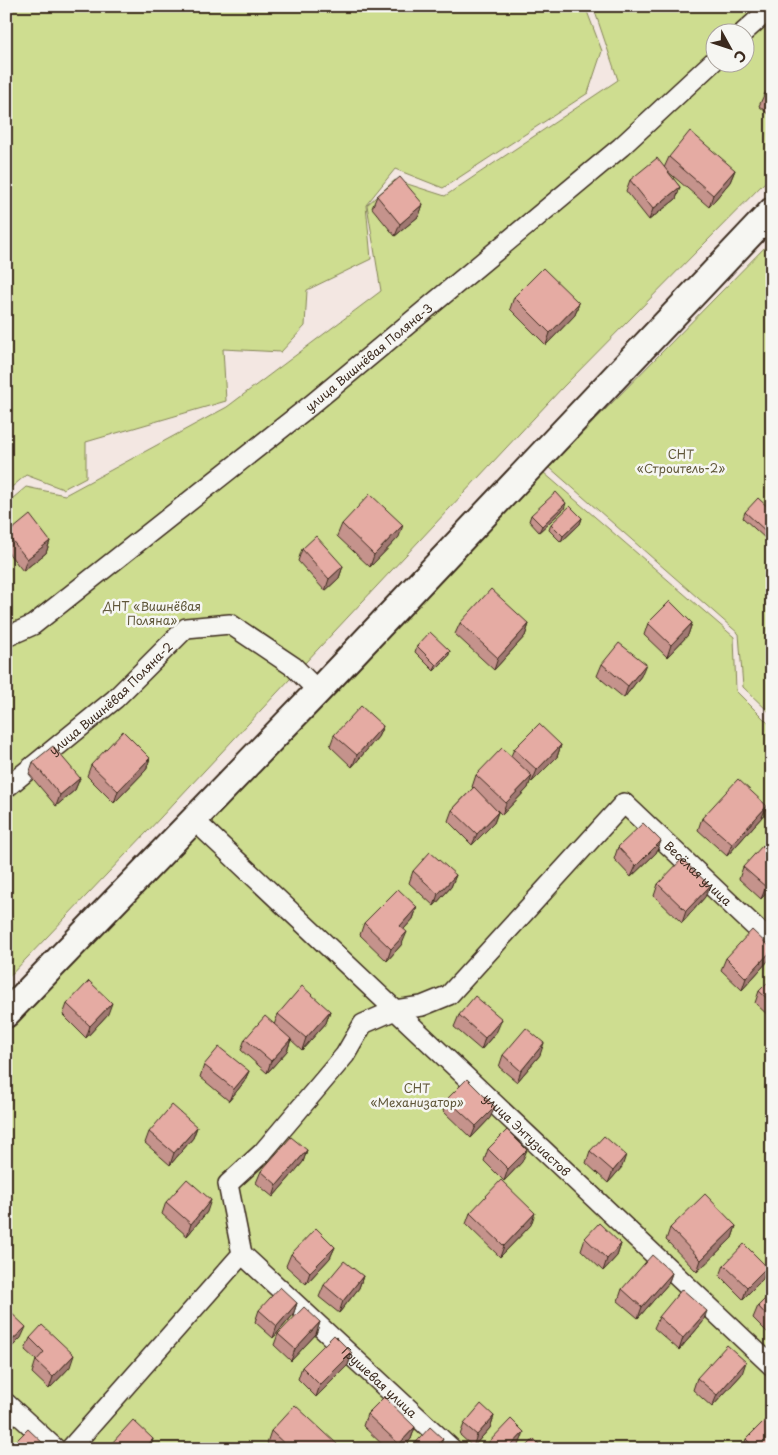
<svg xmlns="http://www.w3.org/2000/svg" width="778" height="1455" font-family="'Playpen Sans',sans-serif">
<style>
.green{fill:#cedd90;stroke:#848457;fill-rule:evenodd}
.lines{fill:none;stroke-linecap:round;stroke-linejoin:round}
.street-casing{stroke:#3b2a1e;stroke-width:22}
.secondary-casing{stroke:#3b2a1e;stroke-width:30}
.street{stroke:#f6f6f2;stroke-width:19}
.secondary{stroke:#f6f6f2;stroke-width:26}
.wall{fill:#c5938c;stroke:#3b2a1e}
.shaded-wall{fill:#a07872;stroke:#3b2a1e}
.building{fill:#e5aba3;stroke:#3b2a1e}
.labels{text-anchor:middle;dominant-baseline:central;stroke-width:5;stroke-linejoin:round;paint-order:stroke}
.street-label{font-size:12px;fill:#3b2a1e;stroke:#f6f6f2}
.park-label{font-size:12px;fill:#60573a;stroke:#f6f6f2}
</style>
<rect width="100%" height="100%" fill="#f3e7e2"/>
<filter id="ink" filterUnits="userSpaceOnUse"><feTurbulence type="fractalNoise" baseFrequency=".02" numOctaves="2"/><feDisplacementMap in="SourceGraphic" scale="10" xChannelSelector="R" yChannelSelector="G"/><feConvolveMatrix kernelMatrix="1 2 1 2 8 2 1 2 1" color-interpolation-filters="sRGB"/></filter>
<g filter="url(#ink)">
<path class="green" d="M6 6H585L602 51 588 93 443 188 395 169 366 205 371 259 307 290 305 326 281 352 223 349 226 401 86 442V477L63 489 26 475 6 492Z
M593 6H772V175L563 387 147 832 6 980V504L26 487 65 495 227 407 381 291 367 205 395 180 445 196 618 80ZM716 32H746V62H716Z
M772 240V715L743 687 739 634 549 467Z
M536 466 734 637 736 691 772 727V1449H6V1010Z"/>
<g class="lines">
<g class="street-casing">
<g id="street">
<path d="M744 32 772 7"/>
<path id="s1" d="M6 637 33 625 311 405 621 147 716 59"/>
<path id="s2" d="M6 788 115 699 186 628 230 624 294 667 318 691"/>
<path id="s3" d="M194 820 772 1366"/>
<path id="s4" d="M242 1254 452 1449"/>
<path d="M6 1403 56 1449"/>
<path id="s5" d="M70 1449 242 1254 228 1184 262 1153 307 1100 345 1055 363 1024 395 1010 422 1006 449 995 624 803 772 943"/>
</g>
</g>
<g class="secondary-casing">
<path id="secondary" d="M6 1014 318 691 772 211"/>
</g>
<use href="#street" class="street"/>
<use href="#secondary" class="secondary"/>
</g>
<path class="wall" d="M772 85V117L759 106 764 95Z
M669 157 735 170 730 182 709 207 666 170 680 187 676 199 649 220 626 191 630 180 664 168Z
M377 196 423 204 419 216 395 236 372 208Z
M514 297 579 303 575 315 546 345 510 309Z
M564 509 539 532 529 521 531 515Z
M772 511V532L766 539 743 518 745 512Z
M582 518 580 524 561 542 549 530 551 524Z
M342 524 399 537 370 567 337 536Z
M7 534 50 541 46 553 23 571 6 550V537Z
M302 549 343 566 339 578 325 591 298 561Z
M460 623 529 624 525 636 494 670 455 634Z
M648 623H692L688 635 667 657 644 635Z
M417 646 450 651 448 657 434 671 415 652Z
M602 664 641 676 624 698 597 676Z
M383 726 378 737 352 767 330 746 334 735Z
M561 745 557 757 532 782 530 780 528 788 502 815 497 810 498 812 494 823 472 845 448 821 452 810 473 788 472 787 476 775 511 756 514 749Z
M150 758 146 770 114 803 87 776 91 765Z
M33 762 80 778 75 790 56 806 29 774Z
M767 806 762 817 727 856 698 830 702 818Z
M661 841 656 853 631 877 614 859 618 847Z
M743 867 772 887 761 899 739 879Z
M413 871 456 875 451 887 434 906 409 883Z
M658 884 705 897 682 923 654 896Z
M417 907 413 919 404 929 402 944 387 961 360 935 364 923Z
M772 949V952L768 961 742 990 721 970 726 958Z
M772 978V1019L755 1003 759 991Z
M67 1004 108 1014 86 1038 63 1015Z
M330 1011 326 1023 302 1050 291 1040 287 1051 267 1073 241 1050 245 1039 274 1025 278 1014Z
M459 1015 497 1031 481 1050 454 1027Z
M503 1055H540L517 1082 499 1067Z
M204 1065 249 1071 244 1082 229 1101 200 1077Z
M447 1099 490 1118 471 1138 443 1111Z
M197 1127 193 1138 170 1165 145 1143 149 1132Z
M488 1149 522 1162 504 1181 484 1161Z
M307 1150 303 1162 273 1197 256 1183 261 1171Z
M590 1151 622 1167 608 1183 586 1163Z
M166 1202 207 1212 187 1236 162 1214Z
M470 1213 531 1225 500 1257 466 1224Z
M736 1226 732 1238 697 1272 666 1240 670 1228Z
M585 1238 621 1244 617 1256 603 1271 581 1250Z
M335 1247 330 1258 306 1284 286 1266 291 1254Z
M724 1265 763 1279 743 1299 720 1276Z
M672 1273 668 1284 638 1318 618 1301 622 1289Z
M363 1276 359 1288 339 1313 319 1297 324 1285Z
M772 1292V1337L753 1318 758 1306Z
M297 1303 293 1315 273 1338 255 1322 259 1310Z
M659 1317 703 1322 679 1350 654 1328Z
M320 1322 316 1334 291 1361 274 1345 278 1334Z
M30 1338 70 1367 49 1389 32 1373 36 1360 25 1350Z
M352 1353 348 1365 316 1397 298 1379 302 1367Z
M742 1374 712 1407 693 1390 697 1378Z
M367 1414 415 1427 411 1439 402 1449H387L363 1426Z
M494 1416 490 1428 473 1447 460 1435 464 1424Z
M271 1431 337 1444 336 1449H273L267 1443Z
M153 1439 150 1449H110L112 1443Z
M746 1439 772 1449H743Z
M520 1443 515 1449H486L487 1444Z"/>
<path class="shaded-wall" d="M735 170 730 182 709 207 713 195Z
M680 187 676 199 649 220 653 209Z
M423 204 419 216 395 236 400 224Z
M579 303 575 315 546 345 550 333Z
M566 503 564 509 539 532 542 526Z
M582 518 580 524 561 542 563 536Z
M403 525 399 537 370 567 374 555Z
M772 529V532L766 539 768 533Z
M50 541 46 553 23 571 27 559Z
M343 566 339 578 325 591 329 579Z
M692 623 688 635 667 657 671 645Z
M529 624 525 636 494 670 498 658Z
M450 651 448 657 434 671 436 665Z
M646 664 641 676 624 698 628 686Z
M383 726 378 737 352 767 357 755Z
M561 745 557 757 532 782 537 770Z
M150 758 146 770 114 803 118 791Z
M532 776 528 788 502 815 506 803Z
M80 778 75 790 56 806 60 795Z
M767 806 762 817 727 856 732 844Z
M498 812 494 823 472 845 477 834Z
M661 841 656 853 631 877 636 866Z
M456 875 451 887 434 906 438 894Z
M772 880V887L761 899 766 887Z
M710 886 705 897 682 923 686 911Z
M417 907 413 919 396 938 400 926Z
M407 932 402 944 387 961 391 949Z
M772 950 768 961 742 990 746 978Z
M112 1003 108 1014 86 1038 90 1026Z
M330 1011 326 1023 302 1050 306 1038Z
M502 1019 497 1031 481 1050 485 1038Z
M291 1039 287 1051 267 1073 271 1061Z
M544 1043 540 1055 517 1082 521 1071Z
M249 1071 244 1082 229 1101 234 1089Z
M495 1107 490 1118 471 1138 476 1126Z
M197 1127 193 1138 170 1165 174 1153Z
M307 1150 303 1162 273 1197 277 1185Z
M527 1150 522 1162 504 1181 508 1169Z
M626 1155 622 1167 608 1183 613 1171Z
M211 1200 207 1212 187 1236 191 1224Z
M535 1213 531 1225 500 1257 504 1246Z
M736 1226 732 1238 697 1272 701 1260Z
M621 1244 617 1256 603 1271 607 1259Z
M335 1247 330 1258 306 1284 310 1272Z
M767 1267 763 1279 743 1299 747 1287Z
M672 1273 668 1284 638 1318 642 1307Z
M363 1276 359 1288 339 1313 343 1301Z
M297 1303 293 1315 273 1338 277 1326Z
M707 1311 703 1322 679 1350 683 1338Z
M320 1322 316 1334 291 1361 295 1349Z
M26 1327 21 1338 6 1353V1346Z
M352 1353 348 1365 316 1397 320 1385Z
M74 1355 70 1367 49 1389 53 1377Z
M746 1362 742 1374 712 1407 717 1395Z
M494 1416 490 1428 473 1447 477 1435Z
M415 1427 411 1439 402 1449H397L399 1444Z
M524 1432 520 1443 515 1449H508Z
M153 1439 150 1449H144Z
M443 1439 439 1449H433Z"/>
<path class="building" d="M772 85V102L764 95Z
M690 131 735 170 713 195 669 157Z
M657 158 680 187 653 209 630 180Z
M400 177 423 204 400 224 377 196Z
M543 268 579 303 550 333 514 297Z
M556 492 566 503 542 526 531 515Z
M370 494 403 525 374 555 342 524Z
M758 498 772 511V529L768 533 745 512Z
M570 506 582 518 563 536 551 524Z
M30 515 50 541 27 559 7 534Z
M316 536 343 566 329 579 302 549Z
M491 589 529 624 498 658 460 623Z
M670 601 692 623 671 645 648 623Z
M430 632 450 651 436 665 417 646Z
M619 643 646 664 628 686 602 664Z
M361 706 383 726 357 755 334 735Z
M539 724 561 745 537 770 514 749Z
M123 731 150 758 118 791 91 765Z
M53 746 80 778 60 795 33 762Z
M502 748 532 776 506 803 476 775Z
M738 779 767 806 732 844 702 818Z
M474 787 498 812 477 834 452 810Z
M643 823 661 841 636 866 618 847Z
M763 845 772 854V880L766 887 743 867Z
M430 852 456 875 438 894 413 871Z
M682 859 710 886 686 911 658 884Z
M398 889 417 907 400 926 407 932 391 949 364 923Z
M752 930 772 949V950L746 978 726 958Z
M772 978V1003L759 991Z
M89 981 112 1003 90 1026 67 1004Z
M302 986 330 1011 306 1038 278 1014Z
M475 996 502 1019 485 1038 459 1015Z
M265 1016 291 1039 271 1061 245 1039Z
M526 1028 544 1043 521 1071 503 1055Z
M219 1047 249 1071 234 1089 204 1065Z
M467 1079 495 1107 476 1126 447 1099Z
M172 1105 197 1127 174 1153 149 1132Z
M507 1130 527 1150 508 1169 488 1149Z
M604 1136 626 1155 613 1171 590 1151Z
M291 1137 307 1150 277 1185 261 1171Z
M187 1179 211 1200 191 1224 166 1202Z
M501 1180 535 1213 504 1246 470 1213Z
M705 1194 736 1226 701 1260 670 1228Z
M599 1223 621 1244 607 1259 585 1238Z
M316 1228 335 1247 310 1272 291 1254Z
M744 1244 767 1267 747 1287 724 1265Z
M652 1255 672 1273 642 1307 622 1289Z
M344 1261 363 1276 343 1301 324 1285Z
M280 1287 297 1303 277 1326 259 1310Z
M682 1289 707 1311 683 1338 659 1317Z
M772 1292V1321L758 1306Z
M304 1307 320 1322 295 1349 278 1334Z
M6 1308 26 1327 6 1346Z
M42 1325 74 1355 53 1377 36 1361 44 1352 30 1338Z
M334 1335 352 1353 320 1385 302 1367Z
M727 1345 746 1362 717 1395 697 1378Z
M384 1397 415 1427 399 1444 367 1414Z
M481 1404 494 1416 477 1435 464 1424Z
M295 1405 337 1444 333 1449H290L271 1431Z
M772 1413V1449H756L746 1439Z
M511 1419 524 1432 508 1449H492L487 1444Z
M133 1420 153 1439 144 1449H118L112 1443Z
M430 1427 443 1439 433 1449H410Z
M28 1429 45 1445 41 1449H13L11 1446Z
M534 1439 544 1449H524Z
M450 1446 453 1449H447Z"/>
</g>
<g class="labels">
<g class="street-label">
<text stroke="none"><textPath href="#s1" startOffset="459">улица Вишнёвая Поляна-3</textPath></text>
<text stroke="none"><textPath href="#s2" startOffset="138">улица Вишнёвая Поляна-2</textPath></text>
<text stroke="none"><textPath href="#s5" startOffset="995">Весёлая улица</textPath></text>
<text stroke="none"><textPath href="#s3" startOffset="458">улица Энтузиастов</textPath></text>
<text stroke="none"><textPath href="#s4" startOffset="188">Грушевая улица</textPath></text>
</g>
<g class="park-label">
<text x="681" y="454">СНТ<tspan x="681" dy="14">«Строитель-2»</tspan></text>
<text x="152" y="606">ДНТ «Вишнёвая<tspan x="152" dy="14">Поляна»</tspan></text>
<text x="417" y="1088">СНТ<tspan x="417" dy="14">«Механизатор»</tspan></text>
</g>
</g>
<rect width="778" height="1455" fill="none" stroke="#f6f6f2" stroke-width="25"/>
<rect x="12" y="12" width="753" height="1430" fill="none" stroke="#3b2a1e" stroke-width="2" filter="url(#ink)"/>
<g transform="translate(730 48) rotate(130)"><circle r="24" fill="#f6f6f2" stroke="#aba49d"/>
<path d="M0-4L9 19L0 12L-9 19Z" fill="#3b2a1e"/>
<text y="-8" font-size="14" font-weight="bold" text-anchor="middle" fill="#3b2a1e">С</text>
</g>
</svg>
